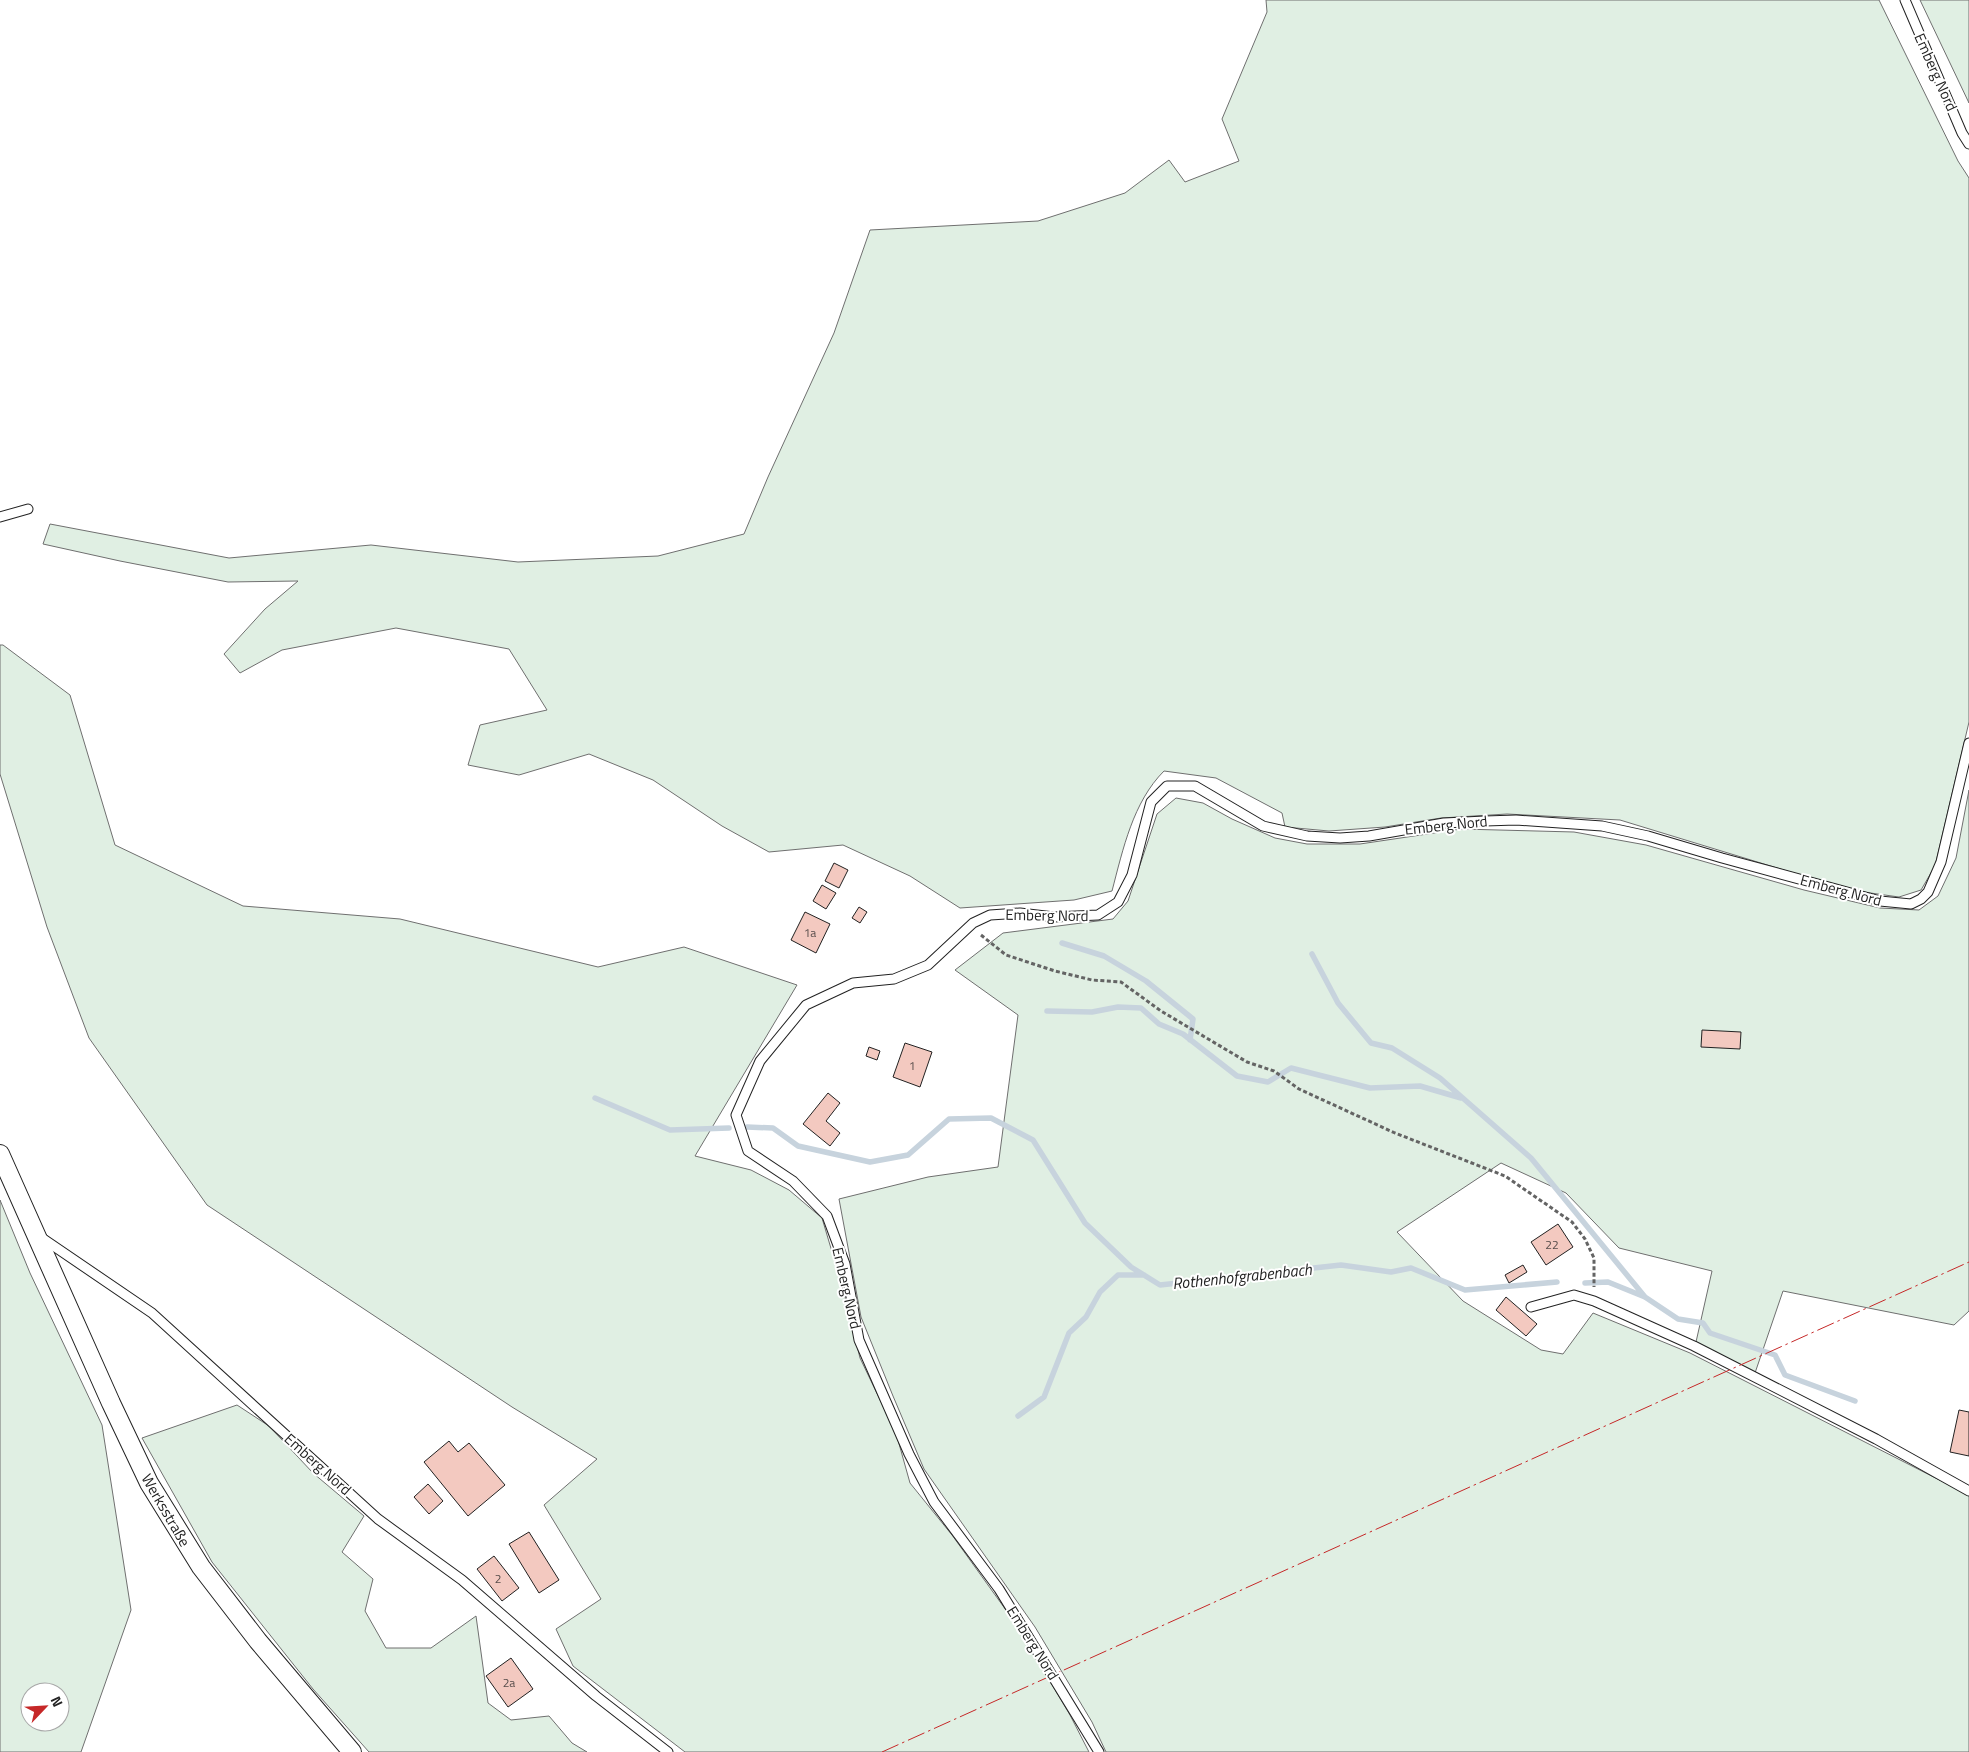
<svg xmlns="http://www.w3.org/2000/svg" width="1969" height="1752" font-family="'Titillium Web',sans-serif">
<style>
.green{fill:#e0efe3;stroke:#6f6f6f;fill-rule:evenodd}
.lines{fill:none;stroke-linecap:round;stroke-linejoin:round}
.stream{stroke:#c7d3dd;stroke-width:5.5}
.building{fill:#f3c9c0;stroke:#222}
.lane-casing{stroke:#222;stroke-width:11}
.street-casing{stroke:#222;stroke-width:20}
.path{stroke:#646464;stroke-width:3;stroke-dasharray:4 2.5;stroke-linecap:butt}
.lane{stroke:#fff;stroke-width:9}
.street{stroke:#fff;stroke-width:18}
.power{stroke:#c62828;stroke-width:1;stroke-dasharray:18 4 2.5 4;stroke-linecap:butt}
.labels{text-anchor:middle;dominant-baseline:central;stroke-width:4;stroke-linejoin:round;paint-order:stroke}
.number-label{font-size:12px;fill:#564c4a}
.street-label{font-size:15px;fill:#222;stroke:#fff}
.water-label{font-size:16px;font-style:italic;fill:#222;stroke:#fff}
</style>
<rect width="100%" height="100%" fill="#fff"/>
<path class="green" d="M1266 0H1879L1958 161 1969 178V722L1935 866 1921 890 1899 897 1849 890 1620 820 1507 814 1441 818 1385 827 1329 831 1285 827 1282 813 1216 778 1164 771C1133 802 1123 849 1112 891L1074 900 960 908 910 876 843 845 769 852 722 826 653 780 589 754 519 775 468 765 480 725 547 710 509 649 396 628 282 650 240 673 224 654 265 609 298 581 228 582 120 561 43 544 50 524 229 558 371 545 518 562 658 556 744 534 768 477 834 333 870 230 1038 221 1125 193 1169 160 1185 182 1239 161 1222 119 1267 12Z
M1920 0H1969V103Z
M0 645H3L70 695 115 845 243 906 400 919 598 967 684 947 797 985 695 1156 751 1170 789 1190 822 1218 843 1289 860 1358 896 1433 910 1483 952 1535 1016 1624 1070 1715 1089 1752H685L573 1666 556 1629 601 1599 544 1505 597 1459 512 1407 207 1205 89 1038 47 927 0 774Z
M1969 790V1311L1954 1325 1783 1291 1755 1373 1696 1342 1712 1271 1619 1248 1566 1193 1501 1163 1397 1232 1463 1301 1541 1350 1563 1354 1593 1313 1690 1353 1969 1495V1752H1106L1092 1722 1035 1627 924 1469 893 1396 861 1317 839 1199 928 1177 998 1167 1018 1015 955 970 1003 933 1113 919 1128 901 1157 814 1176 798 1203 803 1232 819 1275 838 1307 844H1360L1461 829 1574 832 1646 845 1804 890 1880 908 1919 910 1938 896 1956 858Z
M0 1200 30 1273 102 1425 131 1610 81 1752H0ZM30 1692H60V1722H30Z
M237 1405 269 1426 313 1473 364 1516 342 1552 373 1579 365 1611 386 1648H431L476 1616 488 1703 511 1720 549 1716 572 1743 587 1752H369L313 1689 212 1562 142 1438Z"/>
<g class="lines">
<path class="stream" d="M1062 943 1104 956 1146 981 1193 1019 1190 1040
M1312 954 1338 1003 1371 1043 1392 1048 1440 1078 1531 1158 1645 1297
M1047 1011 1092 1012 1118 1007 1141 1008 1159 1024 1183 1034 1237 1076 1268 1082 1291 1068 1370 1088 1420 1086 1461 1098
M595 1098 670 1130 729 1128
M747 1127 773 1128 798 1146 870 1162 908 1155 949 1119 991 1118 1033 1140 1085 1223 1131 1267 1160 1285 1341 1265 1391 1272 1411 1268 1465 1290 1557 1282
M1585 1283 1608 1282 1645 1297 1678 1319 1703 1323 1710 1333 1775 1355 1785 1375 1855 1401
M1018 1416 1044 1397 1069 1333 1086 1317 1100 1292 1118 1275H1144"/>
</g>
<path class="building" d="M834 863 848 870 839 888 825 881Z
M822 885 836 893 826 909 813 901Z
M859 907 867 912 860 923 852 918Z
M805 912 830 924 816 953 791 940Z
M1702 1030 1741 1032 1740 1049 1701 1047Z
M905 1043 932 1052 920 1087 893 1077Z
M869 1047 880 1051 877 1060 866 1056Z
M828 1093 840 1103 826 1121 840 1133 830 1146 803 1124Z
M1558 1224 1573 1247 1546 1265 1531 1242Z
M1523 1265 1527 1272 1509 1283 1505 1275Z
M1506 1297 1537 1324 1526 1336 1496 1310Z
M1959 1410 1969 1412V1456L1950 1452Z
M449 1441 458 1452 469 1443 505 1485 468 1516 424 1462Z
M428 1484 443 1501 429 1514 414 1497Z
M529 1532 559 1580 539 1593 509 1544Z
M494 1556 519 1588 502 1601 477 1569Z
M511 1658 533 1689 508 1707 486 1676Z"/>
<g class="lines">
<g class="lane-casing">
<path id="lane" d="M1905 0 1962 133 1969 144
M0 517 28 509
M39 1236 152 1313 378 1519 462 1580 596 1696 668 1752
M1531 1307 1574 1295 1594 1301 1694 1346 1876 1439 1969 1491
M1099 1752 999 1589 934 1502 909 1454 859 1340 845 1264 827 1216 793 1181 748 1151 736 1115 760 1061 806 1005 853 983 894 979 928 965 973 923 990 915 1020 913 1054 917 1098 915 1118 902 1132 875 1151 802 1167 786H1195L1263 826 1307 836 1340 838 1369 836 1444 823 1485 821 1516 820 1602 826 1648 836 1722 858 1880 901 1911 904 1921 899 1928 892 1941 862 1969 743"/>
</g>
<g class="street-casing">
<path id="street" d="M0 1154 111 1403 149 1483 201 1567 258 1641 352 1752"/>
</g>
<path class="path" d="M981 935 1006 955 1055 971 1092 980 1121 982 1161 1011 1247 1062 1274 1071 1299 1089 1395 1133 1505 1176 1572 1222 1585 1239 1594 1258V1287"/>
<use href="#lane" class="lane"/>
<use href="#street" class="street"/>
<path class="power" d="M882 1752 1969 1262"/>
</g>
<g class="labels">
<g class="number-label">
<text x="810" y="932">1a</text>
<text x="912" y="1065">1</text>
<text x="1552" y="1244">22</text>
<text x="498" y="1578">2</text>
<text x="509" y="1682">2a</text>
</g>
<g class="street-label">
<text transform="translate(1936 72) rotate(66)">Emberg Nord</text>
<text transform="translate(1446 825) rotate(-6)">Emberg Nord</text>
<text transform="translate(1841 890) rotate(15)">Emberg Nord</text>
<text transform="translate(1047 915) rotate(1)">Emberg Nord</text>
<text transform="translate(847 1288) rotate(77)">Emberg Nord</text>
<text transform="translate(318 1464) rotate(42)">Emberg Nord</text>
<text transform="translate(166 1510) rotate(60)">Werksstraße</text>
<text transform="translate(1033 1643) rotate(58)">Emberg Nord</text>
</g>
<g class="water-label">
<text transform="translate(1242 1276) rotate(-6)">Rothenhofgrabenbach</text>
</g>
</g>
<g transform="translate(45 1707) rotate(65)"><circle r="24" fill="#ffffff" stroke="#a7a7a7"/>
<path d="M0-4L9 19L0 12L-9 19Z" fill="#c62828"/>
<text y="-8" font-size="14" font-weight="bold" text-anchor="middle" fill="#222222">N</text>
</g>
</svg>
